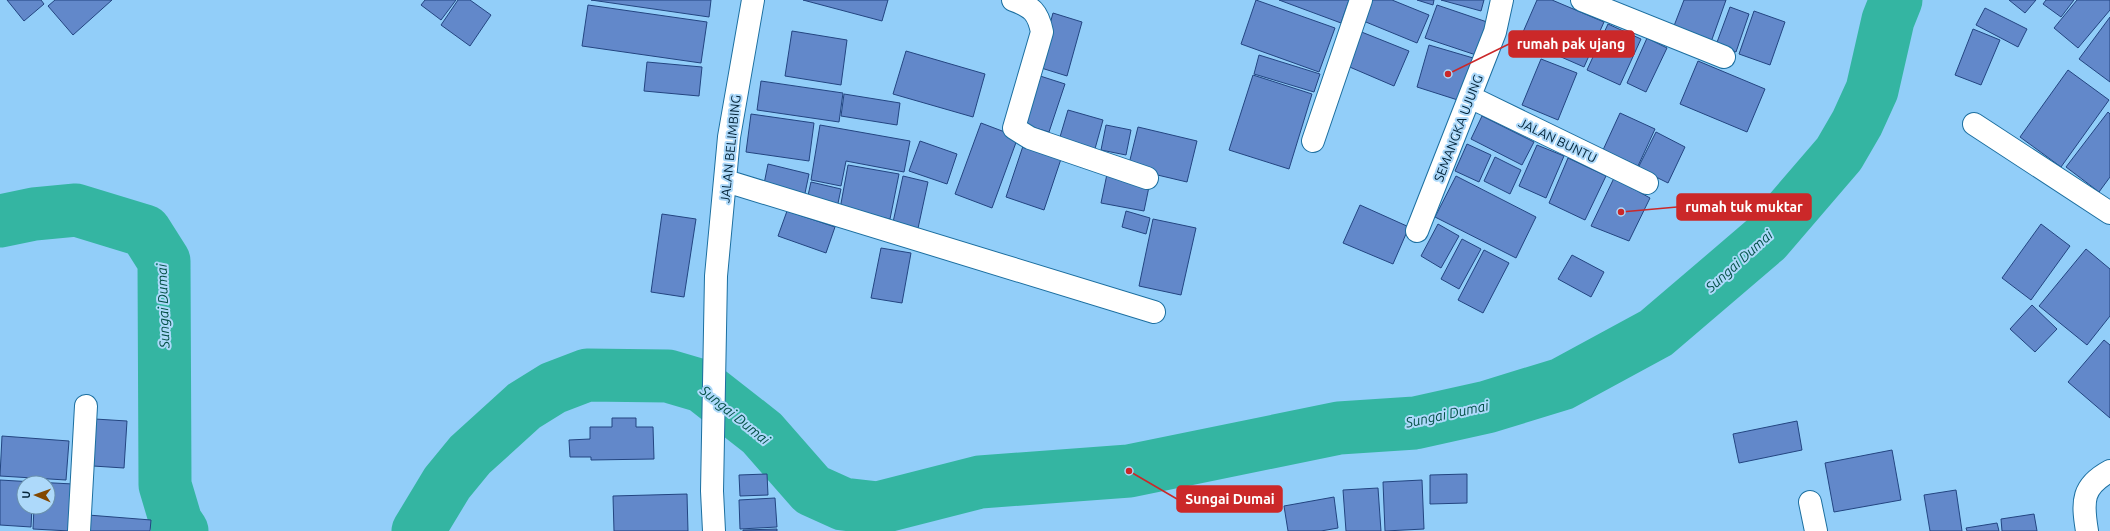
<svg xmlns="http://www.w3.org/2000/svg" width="2110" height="531" font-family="Ubuntu,sans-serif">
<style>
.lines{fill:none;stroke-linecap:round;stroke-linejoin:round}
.river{stroke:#34b5a2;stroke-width:53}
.building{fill:#6288ca;stroke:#234581}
.street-casing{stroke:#1c6fa0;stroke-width:24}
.street{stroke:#fff;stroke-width:22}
.labels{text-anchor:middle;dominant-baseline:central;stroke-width:4;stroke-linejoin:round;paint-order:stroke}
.street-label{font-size:13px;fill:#022338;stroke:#add9fa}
.water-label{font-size:14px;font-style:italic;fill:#045046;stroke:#add9fa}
.leader{fill:none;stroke:#cb2829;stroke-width:1.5}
.callout-dot{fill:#cb2829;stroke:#add9fa;stroke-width:1.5}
.callout{fill:#cb2829;stroke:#cb2829;stroke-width:1.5}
.callout-label{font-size:14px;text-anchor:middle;font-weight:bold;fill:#fff}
</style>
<rect width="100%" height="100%" fill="#92cef9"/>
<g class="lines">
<path class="river" d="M0 221 34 214 76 210 145 231 164 261 165 485 176 522 182 531
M418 531 447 483 470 455 524 406 553 388 587 375 668 376 702 386 762 433 812 490 843 504 878 508 980 482 1129 471 1339 428 1415 423 1487 407 1562 384 1656 333 1766 239 1839 154 1857 123 1872 90 1888 20 1896 0"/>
</g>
<path class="building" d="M7 0H41L44 4 24 21Z
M55 0H112L73 35 48 6Z
M425 0H456L441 20 421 5Z
M458 0H470L491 15 470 46 441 25Z
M591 0H711L709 17Z
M803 0H888L882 21Z
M1256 0 1335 28 1319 72 1241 44Z
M1279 0H1349L1341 23Z
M1370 0H1392L1429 15 1417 43 1361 20Z
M1417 0H1434L1433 5Z
M1441 0H1484L1481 11Z
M1537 0H1552L1604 22 1584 67 1520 39Z
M1684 0H1726L1710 45 1672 31Z
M2009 0H2036L2025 13Z
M2046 0H2074L2061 17 2043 4Z
M2077 0H2110V10L2078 48 2054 28Z
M588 5 707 22 701 63 582 46Z
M1437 5 1490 23 1479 56 1425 38Z
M1730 7 1749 14 1736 52 1716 45Z
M1985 8 2027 29 2018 47 1976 25Z
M1754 11 1785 22 1770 65 1739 54Z
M1053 13 1082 22 1067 76 1038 67Z
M2110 17V82L2079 59Z
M1608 24 1641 39 1620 85 1587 70Z
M1973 29 2000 40 1981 85 1955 75Z
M792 31 847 40 841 85 785 76Z
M1359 31 1409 51 1394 86 1345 65Z
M1647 38 1667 48 1646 92 1627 83Z
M1429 45 1480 60 1464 102 1417 87Z
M906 51 985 74 973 117 893 94Z
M1259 55 1320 74 1314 92 1254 74Z
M1541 59 1577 73 1558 120 1522 105Z
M1698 61 1765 89 1747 132 1680 104Z
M647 62 702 67 699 96 644 91Z
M2068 70 2109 100 2061 167 2020 137Z
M1037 75 1065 84 1049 132 1022 124Z
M1253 75 1312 94 1289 169 1229 150Z
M761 81 843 93 839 122 757 110Z
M844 94 900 103 897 125 841 116Z
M1068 110 1103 120 1093 156 1057 147Z
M2108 112 2110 114V177L2099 192 2066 167Z
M1620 113 1655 129 1638 166 1603 150Z
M751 114 814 123 809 161 746 152Z
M1482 116 1534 142 1522 165 1471 139Z
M981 123 1018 137 992 208 955 194Z
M820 125 910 141 904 172 846 161 841 186 811 180Z
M1106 125 1131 130 1126 155 1101 150Z
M1138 127 1197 141 1187 182 1128 168Z
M1656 132 1685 147 1668 183 1638 168Z
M920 141 957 154 947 184 909 171Z
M1024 143 1062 156 1044 210 1006 197Z
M1467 144 1491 155 1479 182 1455 171Z
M1537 145 1564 156 1546 198 1519 186Z
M1495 157 1521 170 1510 194 1484 181Z
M1568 158 1606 176 1585 220 1549 203Z
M768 164 809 174 804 198 763 189Z
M848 165 899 174 890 219 840 209Z
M1107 174 1150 182 1144 211 1101 203Z
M903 176 928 182 917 233 892 227Z
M1456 176 1536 217 1516 258 1435 217Z
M1614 178 1650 198 1629 241 1591 226Z
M811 182 841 189 837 208 807 200Z
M1360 205 1409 227 1393 264 1343 243Z
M787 211 835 227 826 253 778 236Z
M1126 211 1150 218 1146 234 1122 227Z
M662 214 696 219 684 297 651 292Z
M1153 219 1196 228 1181 295 1139 286Z
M1438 224 1459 236 1441 268 1421 256Z
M2041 224 2070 246 2031 300 2002 278Z
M1462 239 1481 249 1459 289 1441 279Z
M881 248 911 253 902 303 871 298Z
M2086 249 2110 269V316L2087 345 2039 306Z
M1484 250 1509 263 1483 313 1458 300Z
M1572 255 1604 272 1591 297 1558 279Z
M2032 305 2057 329 2035 352 2010 329Z
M2104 340 2110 345V418L2068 382Z
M612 418H636V427H653L654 459 591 460V457H570L569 440 590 439V427H612Z
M95 419 127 421 124 468 93 466Z
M1797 421 1802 450 1739 463 1733 434Z
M2 436 69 441 66 480 0 476Z
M1892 450 1901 500 1834 512 1825 463Z
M767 474 768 495 740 496 739 475Z
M1467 474V503L1430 504V475Z
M0 480 34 482 24 483V507H32L31 527 0 525Z
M1422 480 1424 529 1385 531 1383 482Z
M35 482 73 484 70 531 33 529 34 507H48V483Z
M1378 488 1381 531H1346L1343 490Z
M1956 490 1962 531H1930L1924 495Z
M687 494 688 531H614L613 496Z
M1334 497 1338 528 1321 531H1288L1284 506Z
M775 498 777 527 740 529 739 500Z
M2034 514 2037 531H2002L2001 519Z
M88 515 151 520 150 531H87Z
M1997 523 1999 531H1967L1966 528Z
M777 529V531H743V530Z"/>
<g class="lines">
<g class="street-casing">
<path id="street" d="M1013 0C1032 7 1038 12 1042 32L1014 128 1030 138 1147 178
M1582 0 1724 57
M1470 97 1647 183
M1974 124 2110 213
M1313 141 1361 0
M726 181 1154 312
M1417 231 1495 32 1502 0
M1810 502 1816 531
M79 531 86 406
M714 531 712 491 716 276 729 137 753 0
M2087 531C2082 501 2082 486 2110 471"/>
</g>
<use href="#street" class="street"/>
</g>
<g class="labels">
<g class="street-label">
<text transform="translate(1458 128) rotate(-69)">SEMANGKA UJUNG</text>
<text transform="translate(1558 140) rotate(26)">JALAN BUNTU</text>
<text transform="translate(730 149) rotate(-84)">JALAN BELIMBING</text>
</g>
<g class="water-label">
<text transform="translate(1739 261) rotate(-42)">Sungai Dumai</text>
<text transform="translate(163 306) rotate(-92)">Sungai Dumai</text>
<text transform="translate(1447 414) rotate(-12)">Sungai Dumai</text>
<text transform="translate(735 415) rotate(39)">Sungai Dumai</text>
</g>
</g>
<path class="leader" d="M1448 74L1509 44M1621 212L1677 207M1129 471L1177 499"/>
<g class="callout-dot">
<circle cx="1448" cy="74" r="4"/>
<circle cx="1621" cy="212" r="4"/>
<circle cx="1129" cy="471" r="4"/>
</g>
<g class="callout">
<rect x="1509" y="31" width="125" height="26" rx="4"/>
<rect x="1677" y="194" width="134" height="26" rx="4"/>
<rect x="1177" y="486" width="105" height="26" rx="4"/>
</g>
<g class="callout-label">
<text x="1571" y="49">rumah pak ujang</text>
<text x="1744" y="212">rumah tuk muktar</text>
<text x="1230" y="504">Sungai Dumai</text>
</g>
<g transform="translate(36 495) rotate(272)"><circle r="19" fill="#add9fa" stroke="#6990ac"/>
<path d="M0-3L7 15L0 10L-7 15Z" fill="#834800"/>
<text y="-6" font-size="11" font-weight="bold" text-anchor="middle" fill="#022338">U</text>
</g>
</svg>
